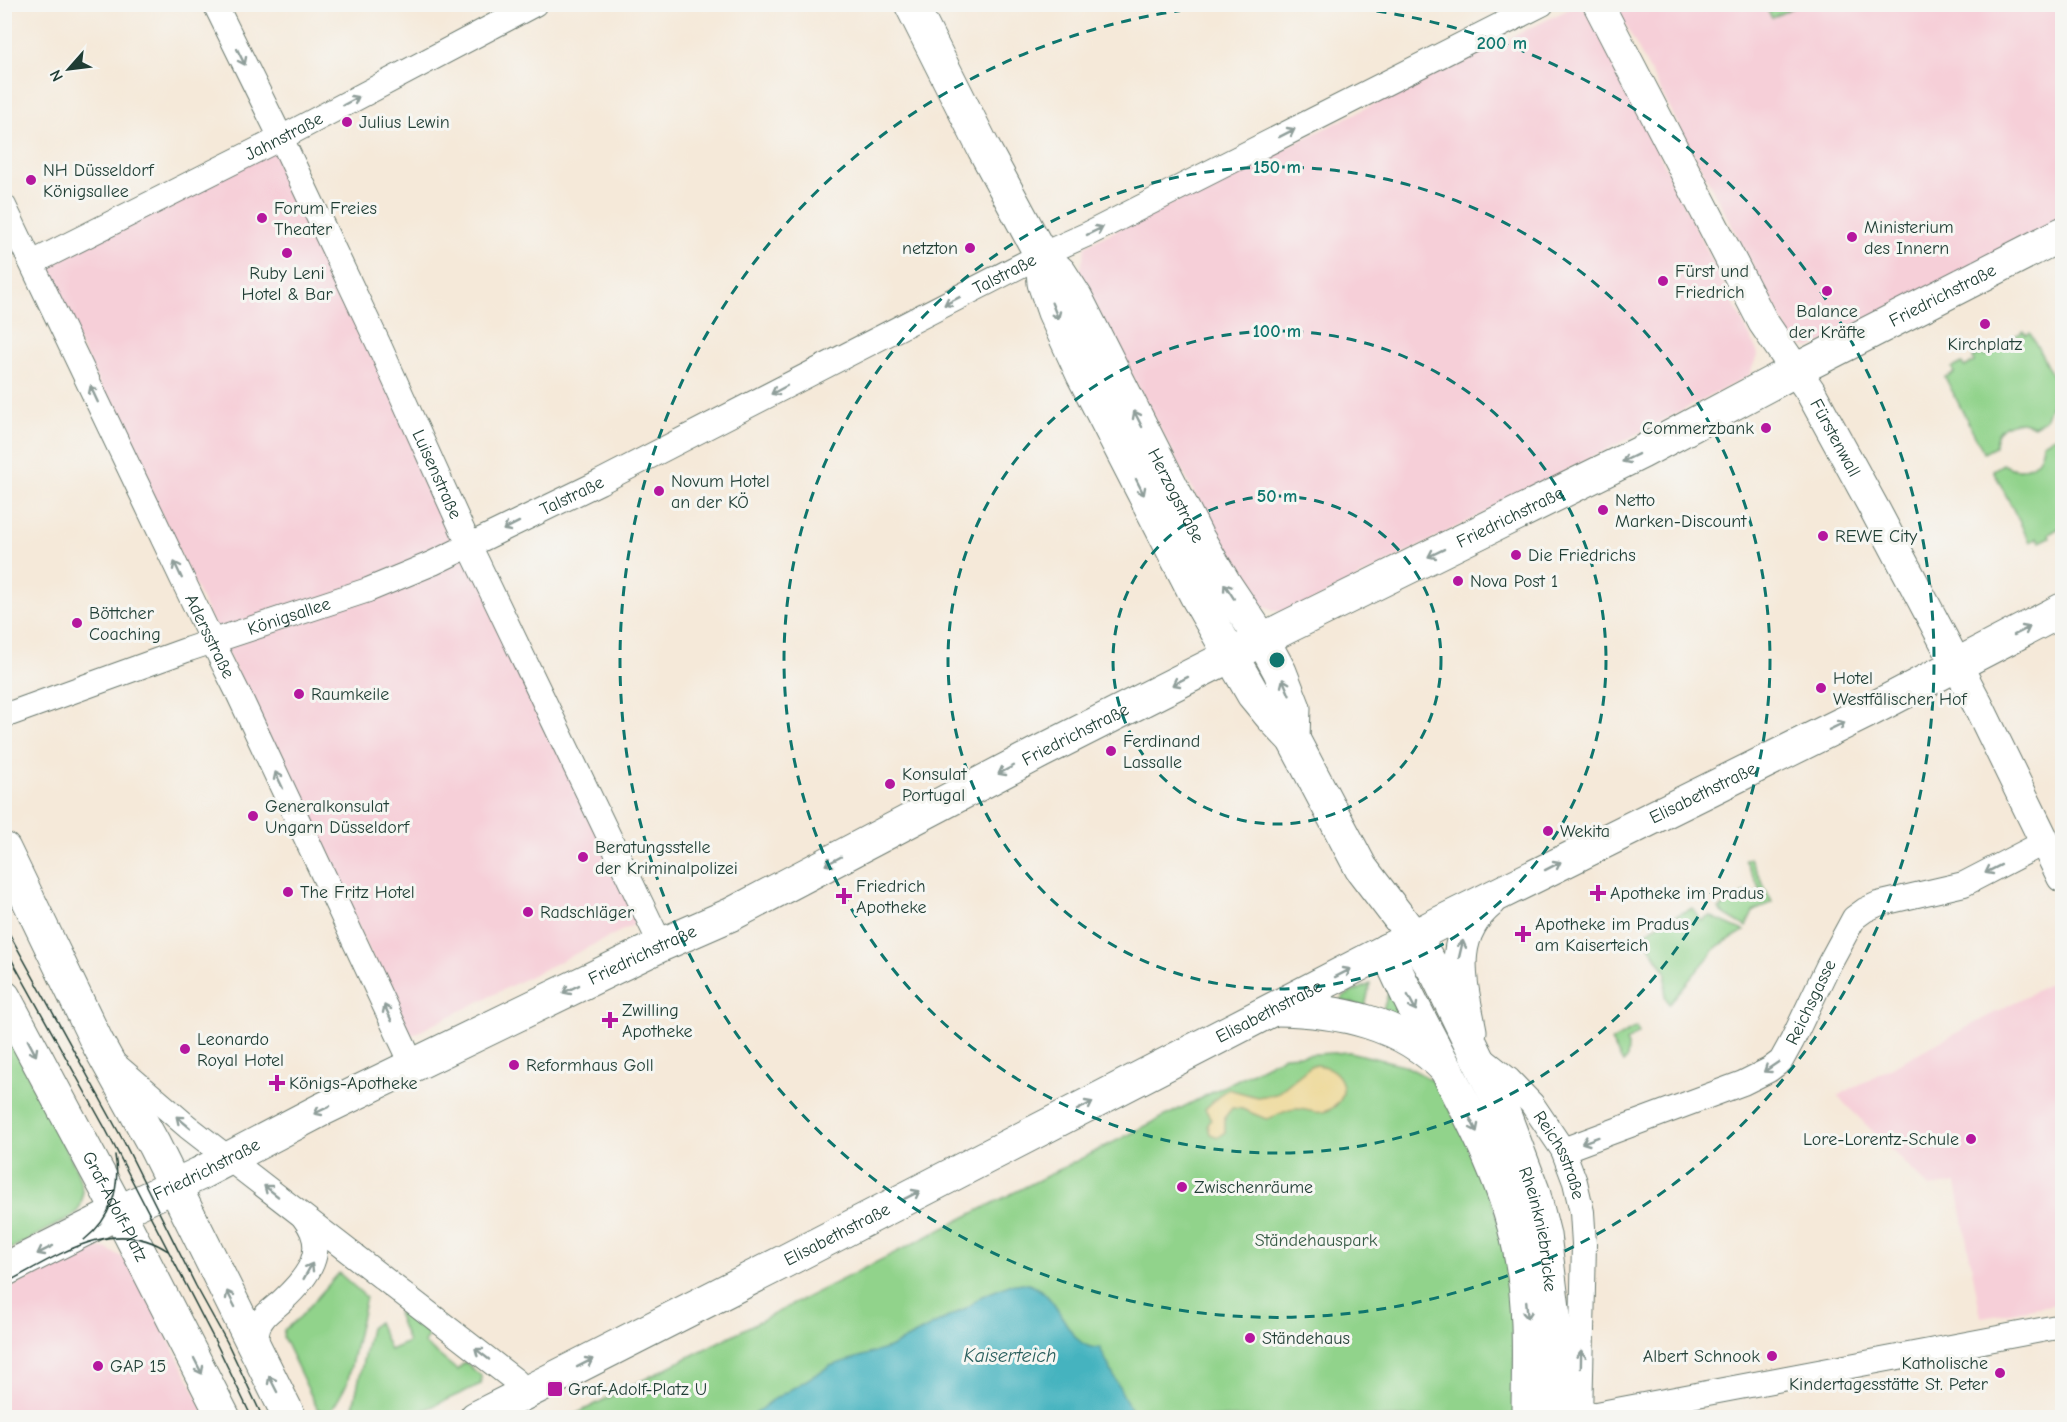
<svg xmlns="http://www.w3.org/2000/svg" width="2067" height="1422" font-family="'Comic Neue',sans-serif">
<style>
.built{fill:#f6cfd8}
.green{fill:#91d38b;stroke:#588860;stroke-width:1.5}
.sand{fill:#eeda9e;stroke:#868c69;stroke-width:1.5}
.water{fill:#45b3bf;stroke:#32787a;stroke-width:1.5}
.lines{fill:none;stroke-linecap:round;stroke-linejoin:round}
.minor-casing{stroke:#6a796e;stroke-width:26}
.tertiary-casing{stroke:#6a796e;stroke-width:32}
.secondary-casing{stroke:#6a796e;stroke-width:35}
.primary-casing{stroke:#6a796e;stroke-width:35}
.trunk-casing{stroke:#6a796e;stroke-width:35}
.minor{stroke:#fff;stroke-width:24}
.tertiary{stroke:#fff;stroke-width:30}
.secondary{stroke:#fff;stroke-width:33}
.primary{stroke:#fff;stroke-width:33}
.trunk{stroke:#fff;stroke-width:33}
.tram{stroke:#1f3d34;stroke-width:1.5}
.oneway{stroke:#8f9e9a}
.ring{fill:none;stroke:#0f766e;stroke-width:3;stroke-dasharray:10 8}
.poi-dot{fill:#b5179e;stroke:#f6f6f2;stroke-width:2}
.labels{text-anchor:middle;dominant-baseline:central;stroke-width:6;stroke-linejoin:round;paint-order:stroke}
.poi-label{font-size:18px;fill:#1f3d34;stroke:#f6f6f2;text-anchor:start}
.street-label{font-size:18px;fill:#1f3d34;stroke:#f6f6f2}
.park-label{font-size:18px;fill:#365b45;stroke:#f6f6f2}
.water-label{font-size:20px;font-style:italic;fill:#2a605e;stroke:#f6f6f2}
.centre{fill:#0f766e;stroke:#f6f6f2;stroke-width:3}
.ring-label{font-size:18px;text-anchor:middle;font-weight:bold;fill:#0f766e;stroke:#f6f6f2;stroke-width:6;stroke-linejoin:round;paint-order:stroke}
</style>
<rect width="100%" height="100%" fill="#f6f6f2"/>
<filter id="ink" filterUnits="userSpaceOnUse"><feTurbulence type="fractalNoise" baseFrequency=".0167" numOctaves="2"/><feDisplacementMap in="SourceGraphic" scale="12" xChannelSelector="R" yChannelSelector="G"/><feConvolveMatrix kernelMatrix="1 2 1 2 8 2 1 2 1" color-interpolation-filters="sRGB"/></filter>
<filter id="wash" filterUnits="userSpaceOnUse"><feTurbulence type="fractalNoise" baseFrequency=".008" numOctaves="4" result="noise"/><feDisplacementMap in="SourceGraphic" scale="24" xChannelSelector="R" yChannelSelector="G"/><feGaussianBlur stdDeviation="1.35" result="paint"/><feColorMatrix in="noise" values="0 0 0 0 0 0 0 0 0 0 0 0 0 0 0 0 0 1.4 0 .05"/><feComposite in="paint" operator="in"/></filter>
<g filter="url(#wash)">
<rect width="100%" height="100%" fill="#f5e9d9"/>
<path class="built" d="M1615 5H2062V222L1810 348 1794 343Z
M1575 6 1587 9 1758 353 1749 376 1288 614 1253 604 1079 276 1086 245Z
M278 146 643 920 410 1036 43 267Z
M2062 977V1303L1981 1317 1956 1183 1929 1187 1837 1096Z
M95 1248H105L120 1256 132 1266 208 1418H5V1291L83 1250Z"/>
<path class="green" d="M1764 5H1798L1772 18Z
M2024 331 2026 335 2030 333 2058 386 2045 420 2034 426C2016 417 1995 424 1995 447L1984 453 1945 377 1954 373 1952 368 1962 363 1964 367 1974 362 1973 358 1983 353 1985 356 1995 351 1994 347 2004 342 2007 345 2015 341 2013 337Z
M2054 437 2062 440V531L2059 528 2049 534 2050 537 2040 542 2038 538 2030 542 1993 470 2003 464C2022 476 2042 465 2043 443Z
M1750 858 1772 902 1753 912 1746 927 1721 912 1719 909 1746 892 1749 897 1761 891 1745 860Z
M1693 908 1701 921 1710 916 1744 931 1718 946 1669 1004 1665 996 1666 972 1650 947 1646 933 1660 923Z
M1370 984 1365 1007 1341 1000 1342 997Z
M1394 991 1408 1019 1382 1013 1388 994Z
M1636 1027 1639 1033 1626 1042 1628 1046 1627 1059 1623 1063 1611 1041Z
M4 1028 76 1168C82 1185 88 1202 73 1216L5 1252Z
M1349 1052 1404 1065 1434 1081 1463 1131 1490 1194 1511 1262 1516 1417 568 1418 1284 1056Z
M339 1273 366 1297 347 1384 331 1412 318 1410 283 1337 284 1330 300 1317Z
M397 1313H402L429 1334 424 1343 457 1370 465 1362 481 1376V1384L409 1417H351L370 1328 378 1322 390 1350 408 1342Z"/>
<path class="sand" d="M1312 1065C1341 1063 1356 1096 1329 1110 1316 1116 1310 1109 1297 1109 1286 1109 1276 1117 1266 1119L1242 1109 1232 1108 1225 1117V1132L1218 1137 1210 1134 1208 1125 1211 1119 1205 1109 1222 1093 1228 1089 1257 1097 1276 1094Z"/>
<path class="water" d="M1023 1283C1064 1289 1063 1350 1100 1348L1130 1409 1126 1411 1130 1417H751L771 1401 830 1366 889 1348 966 1308 982 1296 1009 1285Z"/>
</g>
<g filter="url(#ink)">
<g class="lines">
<g class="minor-casing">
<g id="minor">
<path id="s1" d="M215 4 281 138 378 343 470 547 661 945"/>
<path id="s2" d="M4 206 212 641 238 693 413 1066"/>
<path id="s3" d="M32 263 281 138 535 4"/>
<path id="s4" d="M4 716 189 649 368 590 433 563 600 482 1041 255 1088 234 1542 4"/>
<path id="s5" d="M1480 1057 1509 1080 1532 1104 1563 1150 1575 1182 1582 1212 1584 1244 1580 1418"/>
<path d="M116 1065 188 1127 516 1381 523 1395"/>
<path id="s6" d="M1563 1150 1743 1083 1769 1070 1781 1061 1792 1041 1827 968 1854 918 1865 910 1878 904 1964 884 2045 842"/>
<path d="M257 1351C256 1341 255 1329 262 1320 267 1312 276 1307 282 1301 307 1278 330 1250 304 1218"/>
<path d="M1580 1417 2062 1326"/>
</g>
</g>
<g class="tertiary-casing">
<g id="tertiary">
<path id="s7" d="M1598 4 1763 322 1810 391 1876 512 1978 705 2062 877"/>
</g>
</g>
<g class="secondary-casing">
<g id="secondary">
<path d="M4 849 97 1042 154 1145 290 1418"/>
<path id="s8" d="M4 997 113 1201 224 1418"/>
<path d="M1275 1009C1338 1010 1402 1022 1447 1070"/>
<path d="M1470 1031C1461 983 1446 937 1490 901"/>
<path id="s9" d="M4 1270 119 1212 199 1174 321 1110 661 945 732 914 1040 752 1287 627 1642 452 1796 370 2062 234"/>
<path id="s10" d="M476 1418 785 1261 1434 926 1872 709 2062 610"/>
</g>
</g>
<g class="primary-casing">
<g id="primary">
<path id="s11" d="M911 4 984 149 1041 255 1060 273 1076 298 1196 535 1226 586 1265 644 1280 672 1294 708 1293 739"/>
<path d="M1042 257 1044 283 1054 312 1083 375 1196 595 1253 694 1272 717 1293 739 1361 868 1413 936"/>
</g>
</g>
<g class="trunk-casing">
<g id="trunk">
<path id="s12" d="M1413 936 1438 976 1501 1106 1533 1191 1544 1235 1556 1333 1554 1418"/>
<path d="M1387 950C1430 1054 1503 1149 1522 1263 1531 1313 1528 1366 1528 1418"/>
</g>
</g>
<use href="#minor" class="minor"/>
<use href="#tertiary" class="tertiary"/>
<use href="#secondary" class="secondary"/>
<use href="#primary" class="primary"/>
<use href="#trunk" class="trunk"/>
<path class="tram" d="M4 924 124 1142 196 1286 227 1342 263 1418
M4 946 105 1128 218 1347 252 1418
M84 1240C111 1219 121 1188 115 1155
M4 1284C54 1258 113 1214 168 1251"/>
</g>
<defs><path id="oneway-shaft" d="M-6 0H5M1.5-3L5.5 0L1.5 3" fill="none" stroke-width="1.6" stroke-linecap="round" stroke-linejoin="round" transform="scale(1.5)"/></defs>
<g class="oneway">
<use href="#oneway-shaft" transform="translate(241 57) rotate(64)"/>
<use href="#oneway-shaft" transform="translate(351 101) rotate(-28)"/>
<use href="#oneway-shaft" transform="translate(1287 133) rotate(-27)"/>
<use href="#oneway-shaft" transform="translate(1095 231) rotate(-26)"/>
<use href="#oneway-shaft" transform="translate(952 301) rotate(153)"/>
<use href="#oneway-shaft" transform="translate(1055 311) rotate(68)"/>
<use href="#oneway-shaft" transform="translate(779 390) rotate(152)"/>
<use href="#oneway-shaft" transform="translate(94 394) rotate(-115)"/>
<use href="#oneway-shaft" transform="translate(1138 419) rotate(-117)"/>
<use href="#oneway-shaft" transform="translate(1630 458) rotate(154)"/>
<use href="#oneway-shaft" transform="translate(1140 487) rotate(63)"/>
<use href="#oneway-shaft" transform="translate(511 526) rotate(153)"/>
<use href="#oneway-shaft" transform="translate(1436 553) rotate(154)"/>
<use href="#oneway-shaft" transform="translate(178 570) rotate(-115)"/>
<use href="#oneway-shaft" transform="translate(1229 591) rotate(-123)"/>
<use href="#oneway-shaft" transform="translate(2022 631) rotate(-27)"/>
<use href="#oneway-shaft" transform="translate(1180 681) rotate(153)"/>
<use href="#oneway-shaft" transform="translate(1286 687) rotate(-113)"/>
<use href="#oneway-shaft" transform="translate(1837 726) rotate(-26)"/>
<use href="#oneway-shaft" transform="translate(1006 770) rotate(152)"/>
<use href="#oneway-shaft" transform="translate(279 780) rotate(-115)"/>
<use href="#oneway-shaft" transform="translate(833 861) rotate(152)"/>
<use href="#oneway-shaft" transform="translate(1553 866) rotate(-27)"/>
<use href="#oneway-shaft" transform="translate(1993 869) rotate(153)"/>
<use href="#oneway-shaft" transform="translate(1461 949) rotate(-77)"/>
<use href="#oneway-shaft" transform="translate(1343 973) rotate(-27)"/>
<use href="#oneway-shaft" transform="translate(571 989) rotate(154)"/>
<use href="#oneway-shaft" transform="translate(1412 1003) rotate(62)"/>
<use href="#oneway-shaft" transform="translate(388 1013) rotate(-115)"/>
<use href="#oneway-shaft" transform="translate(32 1048) rotate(62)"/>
<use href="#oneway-shaft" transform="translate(1771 1067) rotate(146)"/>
<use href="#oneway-shaft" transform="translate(1085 1106) rotate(-27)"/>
<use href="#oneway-shaft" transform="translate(322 1110) rotate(154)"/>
<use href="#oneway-shaft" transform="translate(183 1122) rotate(-140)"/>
<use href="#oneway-shaft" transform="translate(1473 1124) rotate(64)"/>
<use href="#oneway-shaft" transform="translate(1590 1140) rotate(160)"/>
<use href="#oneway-shaft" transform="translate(271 1191) rotate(-142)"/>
<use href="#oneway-shaft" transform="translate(912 1195) rotate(-27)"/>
<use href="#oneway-shaft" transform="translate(45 1250) rotate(153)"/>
<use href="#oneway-shaft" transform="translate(308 1271) rotate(-61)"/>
<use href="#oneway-shaft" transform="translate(231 1299) rotate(-117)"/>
<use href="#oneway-shaft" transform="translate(1527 1310) rotate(85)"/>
<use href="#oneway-shaft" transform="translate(482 1354) rotate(-142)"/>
<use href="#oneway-shaft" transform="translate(1581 1359) rotate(-89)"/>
<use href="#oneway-shaft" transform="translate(585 1363) rotate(-27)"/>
<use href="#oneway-shaft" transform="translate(198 1366) rotate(63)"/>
<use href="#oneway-shaft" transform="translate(273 1384) rotate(-117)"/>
</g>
</g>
<g class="ring">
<circle cx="1277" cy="660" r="164"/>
<circle cx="1277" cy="660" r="329"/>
<circle cx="1277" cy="660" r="493"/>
<path d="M1323 5A657 657 0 1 1 1231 5"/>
</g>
<g class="poi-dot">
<circle cx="347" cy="122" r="6"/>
<circle cx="31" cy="180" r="6"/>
<circle cx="262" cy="218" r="6"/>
<circle cx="1852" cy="237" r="6"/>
<circle cx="970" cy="248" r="6"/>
<circle cx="287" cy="253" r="6"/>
<circle cx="1663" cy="281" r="6"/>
<circle cx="1827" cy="291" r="6"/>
<circle cx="1985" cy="324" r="6"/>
<circle cx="1766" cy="428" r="6"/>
<circle cx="659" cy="491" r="6"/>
<circle cx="1603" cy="510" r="6"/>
<circle cx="1823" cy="536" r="6"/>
<circle cx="1516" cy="555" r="6"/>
<circle cx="1458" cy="581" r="6"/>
<circle cx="77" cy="623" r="6"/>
<circle cx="1821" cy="688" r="6"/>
<circle cx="299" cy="694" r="6"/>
<circle cx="1111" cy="751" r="6"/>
<circle cx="890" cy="784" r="6"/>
<circle cx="253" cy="816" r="6"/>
<circle cx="1548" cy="831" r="6"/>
<circle cx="583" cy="857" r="6"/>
<circle cx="288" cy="892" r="6"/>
<path d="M1595 884h6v6h6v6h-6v6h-6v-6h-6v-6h6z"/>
<path d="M841 887h6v6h6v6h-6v6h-6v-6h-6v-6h6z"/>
<circle cx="528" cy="912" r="6"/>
<path d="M1520 925h6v6h6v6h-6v6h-6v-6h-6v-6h6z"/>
<path d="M607 1011h6v6h6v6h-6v6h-6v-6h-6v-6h6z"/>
<circle cx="185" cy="1049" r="6"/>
<circle cx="514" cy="1065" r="6"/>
<path d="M274 1074h6v6h6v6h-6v6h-6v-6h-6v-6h6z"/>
<circle cx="1971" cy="1139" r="6"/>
<circle cx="1182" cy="1187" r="6"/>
<circle cx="1250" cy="1338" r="6"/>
<circle cx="1772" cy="1356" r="6"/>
<circle cx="98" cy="1366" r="6"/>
<circle cx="2000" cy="1373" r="6"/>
<rect x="547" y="1381" width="16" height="16" rx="3"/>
</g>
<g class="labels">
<g class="poi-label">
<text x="359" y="122">Julius Lewin</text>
<text x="43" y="170">NH Düsseldorf<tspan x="43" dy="21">Königsallee</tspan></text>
<text x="274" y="208">Forum Freies<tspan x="274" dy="21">Theater</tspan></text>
<text x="1864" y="227">Ministerium<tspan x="1864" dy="21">des Innern</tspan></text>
<text x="958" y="248" text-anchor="end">netzton</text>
<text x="1675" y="271">Fürst und<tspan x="1675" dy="21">Friedrich</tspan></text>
<text x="287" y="273" text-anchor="middle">Ruby Leni<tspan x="287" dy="21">Hotel &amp; Bar</tspan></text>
<text x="1827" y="311" text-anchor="middle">Balance<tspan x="1827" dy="21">der Kräfte</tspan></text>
<text x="1985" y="344" text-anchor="middle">Kirchplatz</text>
<text x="1754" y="428" text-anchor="end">Commerzbank</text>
<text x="671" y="481">Novum Hotel<tspan x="671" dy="21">an der KÖ</tspan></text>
<text x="1615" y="500">Netto<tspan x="1615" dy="21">Marken-Discount</tspan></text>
<text x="1835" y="536">REWE City</text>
<text x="1528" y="555">Die Friedrichs</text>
<text x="1470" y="581">Nova Post 1</text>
<text x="89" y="613">Böttcher<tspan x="89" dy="21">Coaching</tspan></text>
<text x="1833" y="678">Hotel<tspan x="1833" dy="21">Westfälischer Hof</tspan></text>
<text x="311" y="694">Raumkeile</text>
<text x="1123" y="741">Ferdinand<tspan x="1123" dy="21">Lassalle</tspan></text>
<text x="902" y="774">Konsulat<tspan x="902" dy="21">Portugal</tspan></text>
<text x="265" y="806">Generalkonsulat<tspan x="265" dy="21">Ungarn Düsseldorf</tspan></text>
<text x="1560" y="831">Wekita</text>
<text x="595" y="847">Beratungsstelle<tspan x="595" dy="21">der Kriminalpolizei</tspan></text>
<text x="856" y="886">Friedrich<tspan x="856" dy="21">Apotheke</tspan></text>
<text x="300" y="892">The Fritz Hotel</text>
<text x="1610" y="893">Apotheke im Pradus</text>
<text x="540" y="912">Radschläger</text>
<text x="1535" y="924">Apotheke im Pradus<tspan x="1535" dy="21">am Kaiserteich</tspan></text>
<text x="622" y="1010">Zwilling<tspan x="622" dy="21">Apotheke</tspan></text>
<text x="197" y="1039">Leonardo<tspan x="197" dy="21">Royal Hotel</tspan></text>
<text x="526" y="1065">Reformhaus Goll</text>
<text x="289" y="1083">Königs-Apotheke</text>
<text x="1959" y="1139" text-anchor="end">Lore-Lorentz-Schule</text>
<text x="1194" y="1187">Zwischenräume</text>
<text x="1262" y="1338">Ständehaus</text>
<text x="1760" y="1356" text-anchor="end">Albert Schnook</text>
<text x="1988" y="1363" text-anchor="end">Katholische<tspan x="1988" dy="21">Kindertagesstätte St. Peter</tspan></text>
<text x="110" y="1366">GAP 15</text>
<text x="568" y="1389">Graf-Adolf-Platz U</text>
</g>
<g class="street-label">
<text stroke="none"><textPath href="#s3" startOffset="282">Jahnstraße</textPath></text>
<text stroke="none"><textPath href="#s4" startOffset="1096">Talstraße</textPath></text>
<text stroke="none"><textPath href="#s9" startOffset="2170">Friedrichstraße</textPath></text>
<text stroke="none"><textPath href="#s7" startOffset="495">Fürstenwall</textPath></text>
<text stroke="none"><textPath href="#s1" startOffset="520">Luisenstraße</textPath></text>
<text stroke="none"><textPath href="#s11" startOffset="560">Herzogstraße</textPath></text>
<text stroke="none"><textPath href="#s4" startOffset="610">Talstraße</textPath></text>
<text stroke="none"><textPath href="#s9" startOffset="1684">Friedrichstraße</textPath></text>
<text stroke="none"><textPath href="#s4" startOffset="302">Königsallee</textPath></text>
<text stroke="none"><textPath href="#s2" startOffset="477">Adersstraße</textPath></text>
<text stroke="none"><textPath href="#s9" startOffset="1198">Friedrichstraße</textPath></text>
<text stroke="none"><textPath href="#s10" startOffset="1377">Elisabethstraße</textPath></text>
<text stroke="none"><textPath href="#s9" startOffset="712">Friedrichstraße</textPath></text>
<text stroke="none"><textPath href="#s6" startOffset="302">Reichsgasse</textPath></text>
<text stroke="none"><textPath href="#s10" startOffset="891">Elisabethstraße</textPath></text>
<text stroke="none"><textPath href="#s5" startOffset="129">Reichsstraße</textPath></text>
<text stroke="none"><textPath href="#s9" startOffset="226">Friedrichstraße</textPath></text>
<text stroke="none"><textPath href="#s8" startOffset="237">Graf-Adolf-Platz</textPath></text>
<text stroke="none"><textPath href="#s12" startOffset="321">Rheinkniebrücke</textPath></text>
<text stroke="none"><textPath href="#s10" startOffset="405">Elisabethstraße</textPath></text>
</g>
<g class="park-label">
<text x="1316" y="1240">Ständehauspark</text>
</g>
<g class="water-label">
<text x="1010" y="1355">Kaiserteich</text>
</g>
</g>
<circle cx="1277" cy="660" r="9" class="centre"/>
<g class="ring-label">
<text x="1502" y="49">200 m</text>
<text x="1277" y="173">150 m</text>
<text x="1277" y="337">100 m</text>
<text x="1277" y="502">50 m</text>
</g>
<rect width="2067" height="1422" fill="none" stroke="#f6f6f2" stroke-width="24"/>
<g transform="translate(69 69) rotate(242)" stroke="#f6f6f2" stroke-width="4.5" paint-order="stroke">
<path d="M0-4.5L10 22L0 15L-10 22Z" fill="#1f3d34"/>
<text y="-9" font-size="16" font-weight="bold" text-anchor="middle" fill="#1f3d34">N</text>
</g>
</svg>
